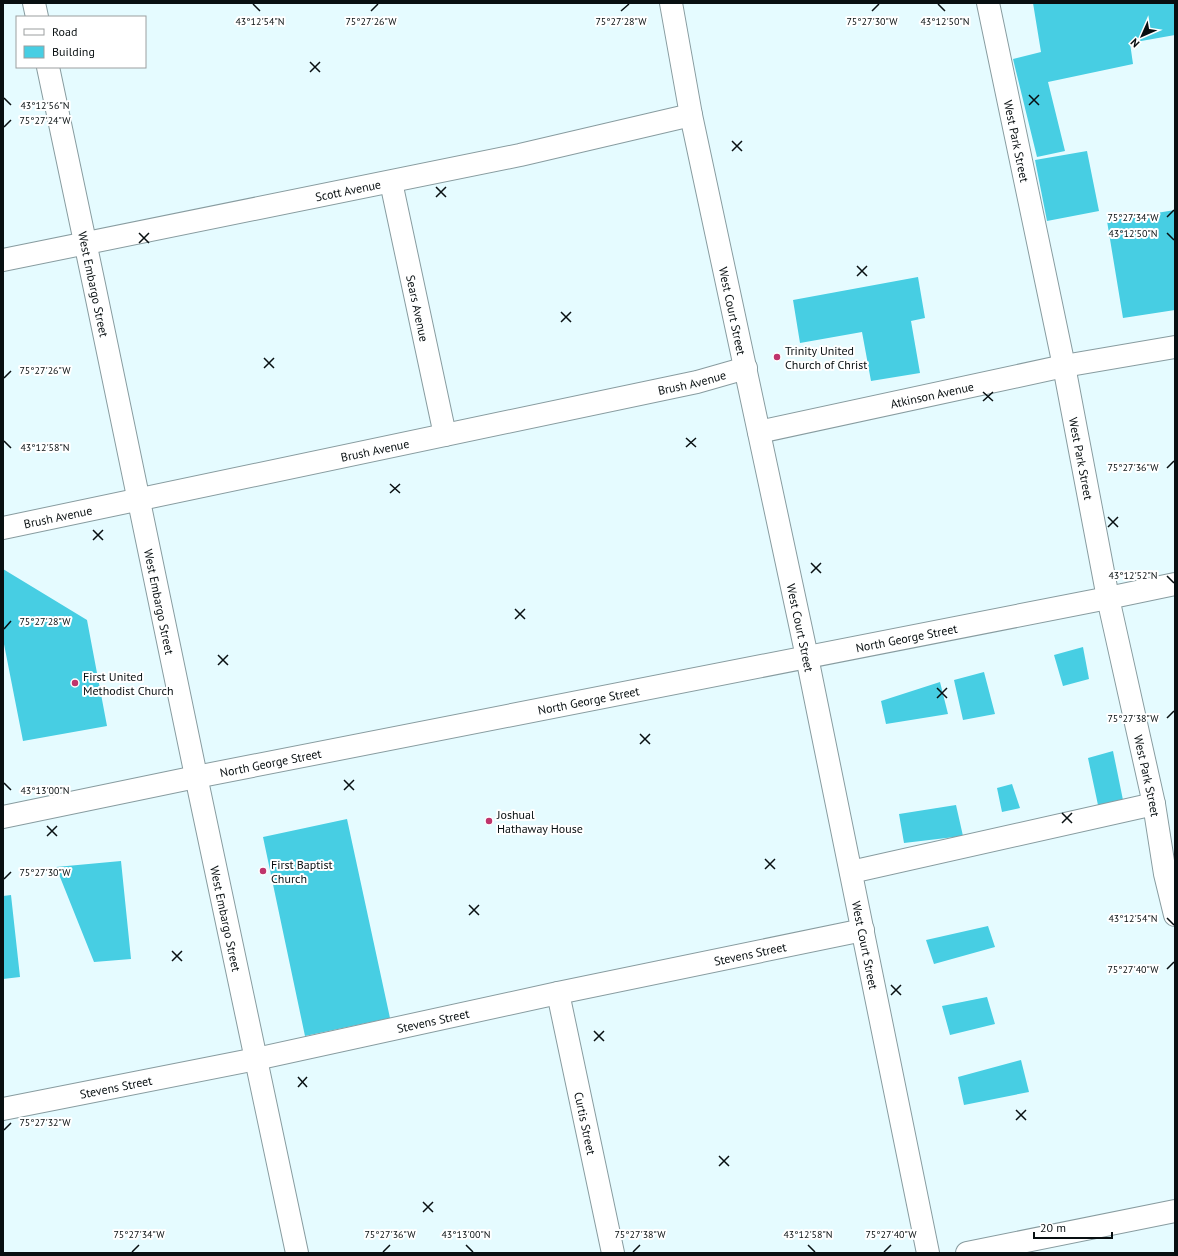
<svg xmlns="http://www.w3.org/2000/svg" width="1178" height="1256" font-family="'PT Sans',sans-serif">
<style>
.building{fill:#47cee3}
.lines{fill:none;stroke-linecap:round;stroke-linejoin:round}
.minor-casing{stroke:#889ca0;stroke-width:24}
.minor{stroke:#fff;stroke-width:22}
.ticks{fill:none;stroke:#080f11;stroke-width:1.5}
.poi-dot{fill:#bf346c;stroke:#fff;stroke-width:1.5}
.labels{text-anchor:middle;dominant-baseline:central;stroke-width:4;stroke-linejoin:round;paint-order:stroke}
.street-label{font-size:12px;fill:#080f11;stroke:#fff}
.poi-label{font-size:12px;fill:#080f11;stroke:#fff;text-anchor:start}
.ticks-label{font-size:10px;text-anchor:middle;fill:#080f11;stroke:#fff;stroke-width:4;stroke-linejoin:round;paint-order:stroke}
</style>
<rect width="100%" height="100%" fill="#e5fbff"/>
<path class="building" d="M1033 3H1175V35L1130 43 1133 64 1048 82 1065 151 1037 157 1013 59 1041 52Z
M1087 151 1099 211 1047 221 1035 160Z
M1175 210V310L1123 318 1107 221Z
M918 277 925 318 911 321 920 373 871 381 862 332 800 343 793 300Z
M3 569 87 620 107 726 23 741 3 639Z
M1083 647 1089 679 1063 686 1054 655Z
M984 672 995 714 963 720 954 680Z
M940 682 948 714 886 724 881 701Z
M1113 751 1123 800 1098 805 1088 758Z
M1012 784 1020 808 1002 812 997 788Z
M956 805 963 836 904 843 899 814Z
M347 819 390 1018 305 1036 263 837Z
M121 861 131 959 94 962 56 867Z
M11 895 20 977 3 979V896Z
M988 926 995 947 934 964 926 940Z
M987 997 995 1024 950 1035 942 1006Z
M1021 1060 1029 1092 964 1105 958 1077Z"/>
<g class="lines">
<g class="minor-casing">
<g id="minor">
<path d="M34 3 37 17"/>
<path id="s1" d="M671 3 691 115 807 657 928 1253"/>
<path id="s2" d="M988 3 1064 366 1108 598 1154 804 1165 874 1175 915"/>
<path id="s3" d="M48 67C99 303 146 540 196 776 229 935 264 1094 297 1253"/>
<path id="s4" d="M391 182 445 435"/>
<path id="s5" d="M3 260 520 155 691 115"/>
<path id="s6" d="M759 432 1064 366 1175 347"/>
<path id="s7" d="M3 528 697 382 746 368"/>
<path id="s8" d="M3 817 196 777 1108 598 1175 584"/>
<path d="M851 872 1154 804"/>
<path id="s9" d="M558 993 613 1253"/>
<path id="s10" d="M3 1109 256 1059 558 993 863 930"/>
<path d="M967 1253 1175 1211"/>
</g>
</g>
<use href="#minor" class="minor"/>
</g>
<path class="ticks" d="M253 4 260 11M938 4 945 11M371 11 378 4M621 11 629 4M872 11 879 4M310 62 320 72M310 72 320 62M1029 95 1039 105M4 98 11 105M1029 105 1039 95M4 127 11 120M732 141 742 151M732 151 742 141M436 187 446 197M436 197 446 187M1167 217 1174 210M139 233 149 243M1167 233 1174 240M139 243 149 233M857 266 867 276M857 276 867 266M561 312 571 322M561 322 571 312M264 358 274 368M264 368 274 358M4 378 11 371M983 392 993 401M983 401 993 392M686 438 696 447M4 441 11 448M686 447 696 438M1167 468 1174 461M390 484 400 493M390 493 400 484M1108 517 1118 527M1108 527 1118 517M93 530 103 540M93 540 103 530M811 563 821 573M811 573 821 563M1167 576 1174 583M515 609 525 619M515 619 525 609M4 629 11 621M218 655 228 665M218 665 228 655M937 688 947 698M937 698 947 688M1167 718 1174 711M640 734 650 744M640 744 650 734M344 780 354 790M4 783 11 790M344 790 354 780M1062 813 1072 823M1062 823 1072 813M47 826 57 836M47 836 57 826M765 859 775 869M765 869 775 859M4 879 11 872M469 905 479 915M469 915 479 905M1167 918 1174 925M172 951 182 961M172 961 182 951M1167 969 1174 962M891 985 901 995M891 995 901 985M594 1031 604 1041M594 1041 604 1031M298 1077 307 1087M298 1087 307 1077M1016 1110 1026 1120M1016 1120 1026 1110M4 1130 11 1123M719 1156 729 1166M719 1166 729 1156M423 1202 433 1212M423 1212 433 1202M466 1245 473 1252M808 1245 815 1252M132 1252 139 1245M383 1252 390 1245M633 1252 640 1245M884 1252 891 1245"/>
<g class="poi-dot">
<circle cx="777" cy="357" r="4"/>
<circle cx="75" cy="683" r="4"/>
<circle cx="489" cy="821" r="4"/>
<circle cx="263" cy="871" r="4"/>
</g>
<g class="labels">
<g class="street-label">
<text stroke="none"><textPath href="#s2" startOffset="141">West Park Street</textPath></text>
<text stroke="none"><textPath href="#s5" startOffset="352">Scott Avenue</textPath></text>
<text stroke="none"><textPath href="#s3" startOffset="222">West Embargo Street</textPath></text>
<text stroke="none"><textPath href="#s4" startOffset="129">Sears Avenue</textPath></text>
<text stroke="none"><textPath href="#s1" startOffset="314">West Court Street</textPath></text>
<text stroke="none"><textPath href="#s7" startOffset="704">Brush Avenue</textPath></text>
<text stroke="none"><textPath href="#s6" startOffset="177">Atkinson Avenue</textPath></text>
<text stroke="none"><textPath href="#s7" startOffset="380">Brush Avenue</textPath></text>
<text stroke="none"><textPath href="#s2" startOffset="465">West Park Street</textPath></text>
<text stroke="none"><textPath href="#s7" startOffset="56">Brush Avenue</textPath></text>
<text stroke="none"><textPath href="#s3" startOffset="546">West Embargo Street</textPath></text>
<text stroke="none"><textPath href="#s1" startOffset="638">West Court Street</textPath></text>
<text stroke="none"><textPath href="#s8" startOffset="921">North George Street</textPath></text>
<text stroke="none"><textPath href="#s8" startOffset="597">North George Street</textPath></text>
<text stroke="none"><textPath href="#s8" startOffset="273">North George Street</textPath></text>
<text stroke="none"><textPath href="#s2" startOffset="789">West Park Street</textPath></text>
<text stroke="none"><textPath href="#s3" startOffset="870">West Embargo Street</textPath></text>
<text stroke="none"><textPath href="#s1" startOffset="962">West Court Street</textPath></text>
<text stroke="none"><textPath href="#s10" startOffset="763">Stevens Street</textPath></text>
<text stroke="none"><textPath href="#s10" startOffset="439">Stevens Street</textPath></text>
<text stroke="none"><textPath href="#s10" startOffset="115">Stevens Street</textPath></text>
<text stroke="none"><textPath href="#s9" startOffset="133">Curtis Street</textPath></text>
</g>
<g class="poi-label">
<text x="785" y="350">Trinity United<tspan x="785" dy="14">Church of Christ</tspan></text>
<text x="83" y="676">First United<tspan x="83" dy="14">Methodist Church</tspan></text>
<text x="497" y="814">Joshual<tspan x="497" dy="14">Hathaway House</tspan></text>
<text x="271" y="864">First Baptist<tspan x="271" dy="14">Church</tspan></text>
</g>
</g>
<g class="ticks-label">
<text x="260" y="25">43°12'54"N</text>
<text x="371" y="25">75°27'26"W</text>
<text x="621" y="25">75°27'28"W</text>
<text x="872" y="25">75°27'30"W</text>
<text x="945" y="25">43°12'50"N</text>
<text x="45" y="109">43°12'56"N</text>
<text x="45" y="124">75°27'24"W</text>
<text x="1133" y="221">75°27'34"W</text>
<text x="1133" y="237">43°12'50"N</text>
<text x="45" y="374">75°27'26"W</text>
<text x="45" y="451">43°12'58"N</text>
<text x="1133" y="471">75°27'36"W</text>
<text x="1133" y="579">43°12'52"N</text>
<text x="45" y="625">75°27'28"W</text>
<text x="1133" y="722">75°27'38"W</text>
<text x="45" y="794">43°13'00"N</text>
<text x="45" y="876">75°27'30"W</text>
<text x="1133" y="922">43°12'54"N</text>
<text x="1133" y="973">75°27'40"W</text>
<text x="45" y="1126">75°27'32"W</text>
<text x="139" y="1238">75°27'34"W</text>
<text x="390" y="1238">75°27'36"W</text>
<text x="466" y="1238">43°13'00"N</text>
<text x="640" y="1238">75°27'38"W</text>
<text x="808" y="1238">43°12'58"N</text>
<text x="891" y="1238">75°27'40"W</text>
</g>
<rect width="1178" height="1256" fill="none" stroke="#080f11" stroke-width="8"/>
<rect x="16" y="16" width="130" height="52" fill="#ffffff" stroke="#9c9fa0"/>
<rect x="24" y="29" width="20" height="6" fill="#ffffff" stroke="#9c9fa0"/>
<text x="52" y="36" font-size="12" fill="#080f11">Road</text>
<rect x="24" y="46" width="20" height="12" fill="#47cee3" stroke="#9c9fa0"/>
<text x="52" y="56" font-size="12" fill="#080f11">Building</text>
<g transform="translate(1142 36) rotate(225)" stroke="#ffffff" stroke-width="3" paint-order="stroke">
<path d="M0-3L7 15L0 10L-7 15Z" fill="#080f11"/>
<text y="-6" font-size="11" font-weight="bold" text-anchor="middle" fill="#080f11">N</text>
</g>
<path d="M1034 1232v6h78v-6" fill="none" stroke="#080f11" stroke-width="2"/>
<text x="1040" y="1232" font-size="12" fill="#080f11" stroke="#ffffff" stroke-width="3" paint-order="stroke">20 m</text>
</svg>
